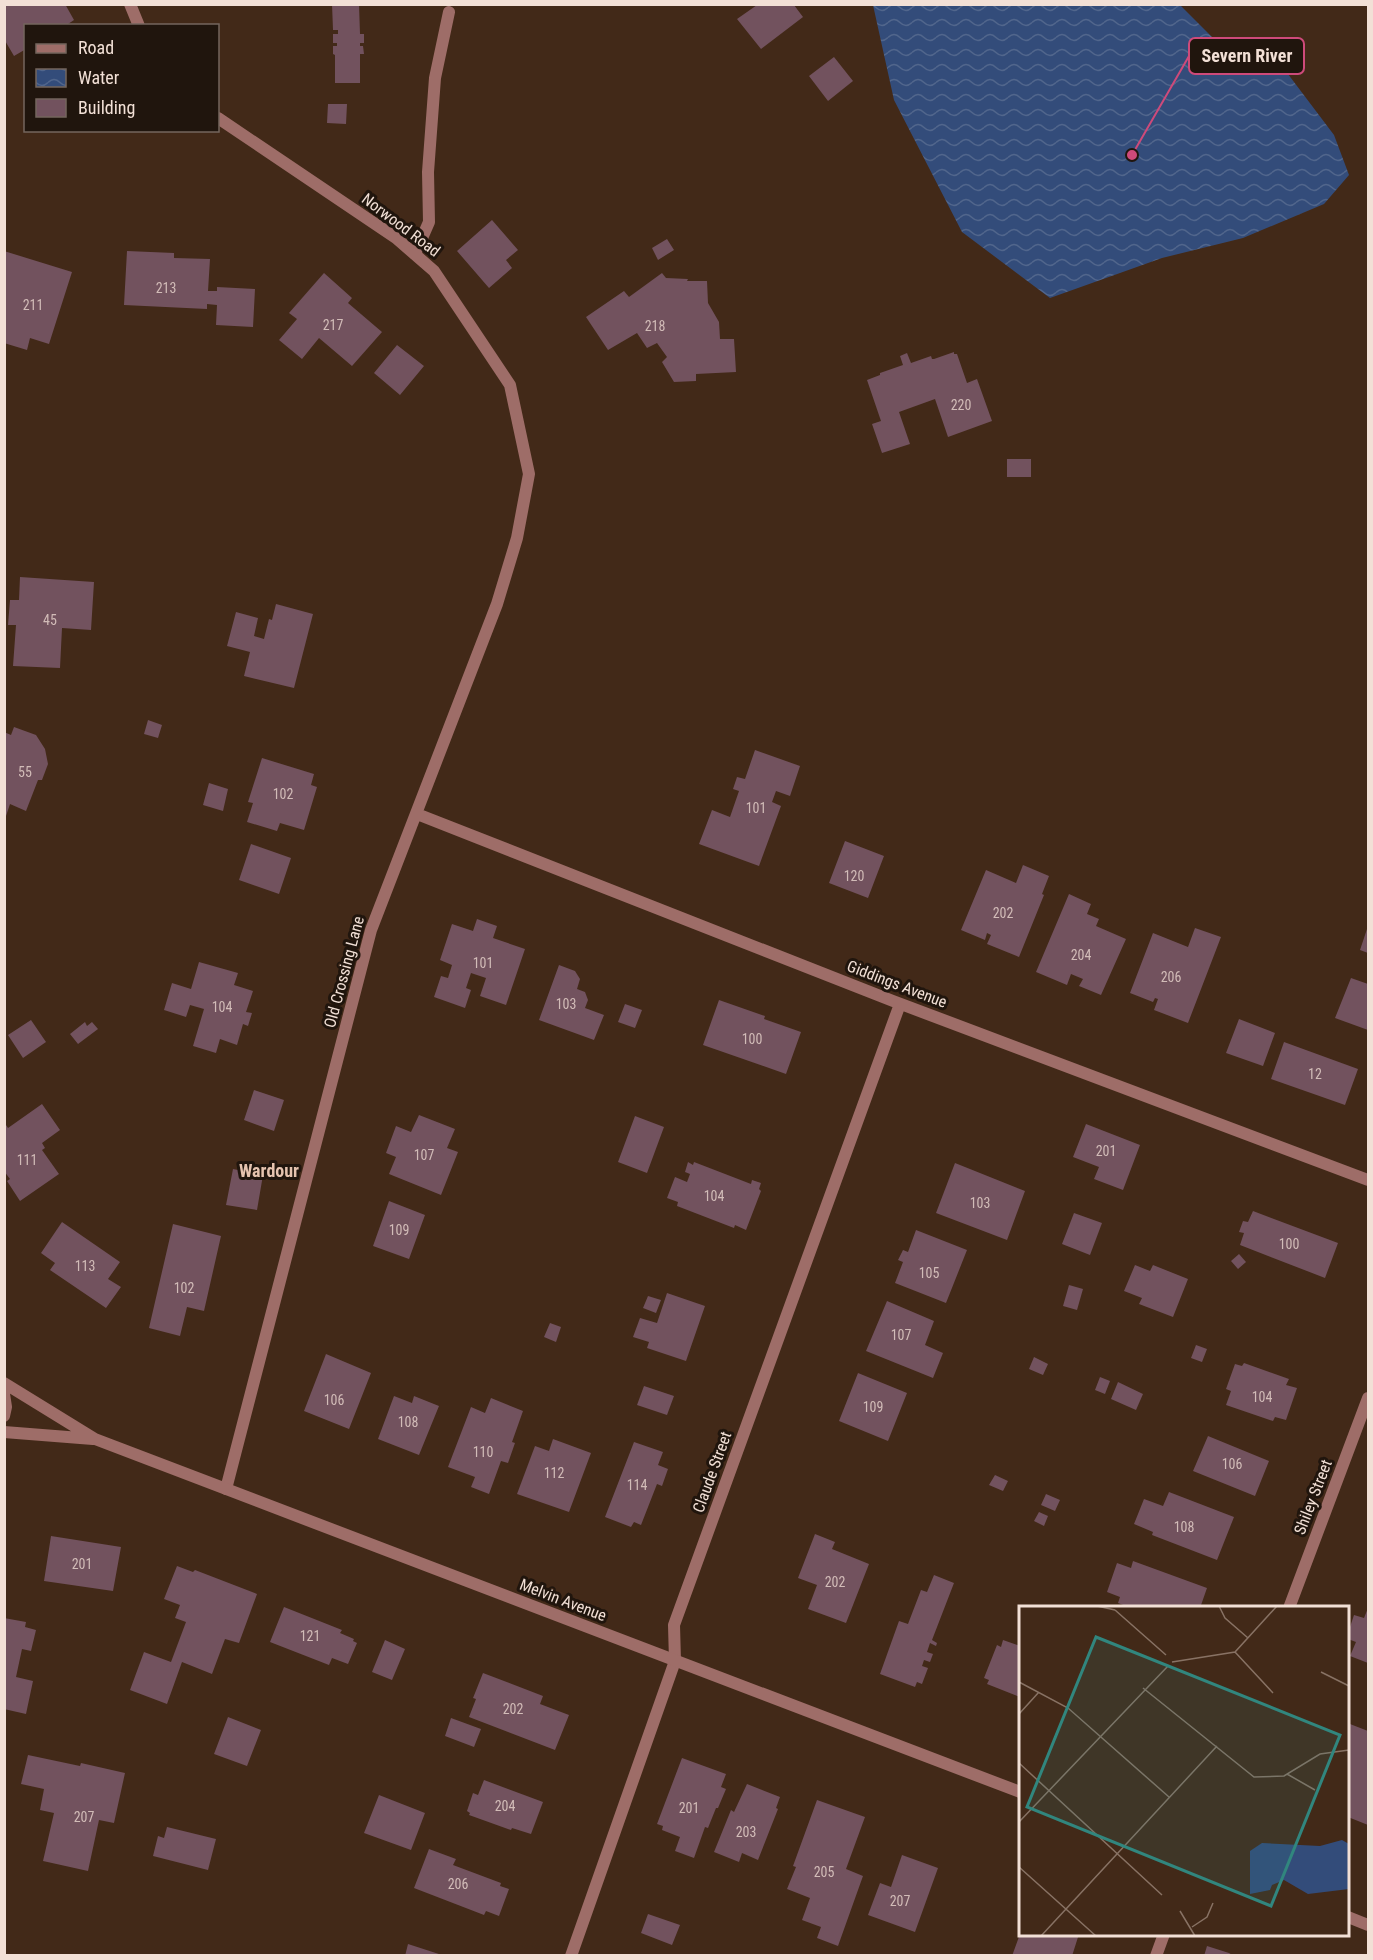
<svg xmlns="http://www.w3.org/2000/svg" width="1373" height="1960" font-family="'Roboto Condensed',sans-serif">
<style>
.water{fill:url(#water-waves)}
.building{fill:#72525e}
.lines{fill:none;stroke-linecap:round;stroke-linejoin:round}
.service{stroke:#9e6d68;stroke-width:12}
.minor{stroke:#9e6d68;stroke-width:12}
.tertiary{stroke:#9e6d68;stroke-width:12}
.labels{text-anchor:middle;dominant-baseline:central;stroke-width:6;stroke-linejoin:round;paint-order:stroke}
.number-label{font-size:14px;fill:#d2bcb8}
.street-label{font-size:16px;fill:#f2e0d6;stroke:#20150d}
.neighbourhood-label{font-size:18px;font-weight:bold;fill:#e5c3af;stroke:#20150d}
.inset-road{fill:none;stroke:#887264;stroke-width:1.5}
.view{fill:#31867e;fill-opacity:0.15;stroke:#31867e;stroke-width:3}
.inset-edge{fill:none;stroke:#f2e0d6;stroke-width:3}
.leader{fill:none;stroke:#ce4a7a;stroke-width:2}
.callout-dot{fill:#ce4a7a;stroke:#20150d;stroke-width:2}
.callout{fill:#20150d;stroke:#ce4a7a;stroke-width:2}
.callout-label{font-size:18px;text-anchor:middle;font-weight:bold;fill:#f2e0d6}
</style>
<defs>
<pattern id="water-waves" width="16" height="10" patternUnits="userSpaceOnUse" patternTransform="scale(1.5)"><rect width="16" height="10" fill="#334c7a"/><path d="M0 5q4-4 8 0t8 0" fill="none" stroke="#51668c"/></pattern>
</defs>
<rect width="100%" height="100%" fill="#422918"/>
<path class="water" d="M873 5H1180L1226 51 1269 49 1334 135 1349 175 1324 204 1243 238 1162 258 1050 298 962 232 894 100Z"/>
<path class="building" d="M4 4H65L74 20 65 26H26V49L14 56 4 39Z
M332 4H359L360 34H364V43H360V46H363L364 54H360V83H335V55L333 54V46H337V43H333V34H338V30H333Z
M757 5H794L803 17 761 49 737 19Z
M834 57 853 81 828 101 809 76Z
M328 104H347L346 124 327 123Z
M492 220 518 250 506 260 512 268 489 288 457 251Z
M667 239 674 250 658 260 652 248Z
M4 251 72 272 49 344 30 338 27 350 4 343Z
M127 251 174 253V258L210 259 208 291H217V287L255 289 253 327 216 325 217 305 207 304V309L124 305Z
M324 273 352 298 348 303 382 332 352 366 319 338 302 359 279 340 297 319 289 313Z
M662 273 666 278 688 279 687 281H707L708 303 719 322 720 339H734L736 372 696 374V381L674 382 662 362 667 357 657 343 647 348 637 333 608 350 586 317 624 291 629 297Z
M397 345 424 366 400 395 374 373Z
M954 352V354H957L967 383 977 379 992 421 948 437 935 399 899 412 910 444 882 453 872 424 881 421 867 380 880 375V373L903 365 900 356 907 353 911 363 931 356 932 359H934Z
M1007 459H1031V477H1007Z
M20 577 94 582 91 630 62 628 60 668 13 666 16 625H8L10 600H19Z
M276 604 313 614 294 688 244 676 250 652 227 646 236 612 258 618 254 636 264 639 269 619 272 620Z
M148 720 162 725 158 738 144 734Z
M14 727 36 735 45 749 48 764 42 780H38L26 811 10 804 5 819 4 732 11 735Z
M755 750 800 766 790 796 776 791 772 802 781 806 759 866 699 844 712 810 730 817 739 791 733 789 737 777 745 779Z
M262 758 314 774 311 785 317 787 304 830 280 823 277 831 247 822 253 803 248 802Z
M209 783 228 789 223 811 203 805Z
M845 841 884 856 868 898 829 883Z
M251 844 291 858 279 894 239 880Z
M1023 865 1049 876 1042 894 1044 895 1019 957 987 944 991 935 987 933 985 940 961 930 986 870 1016 883Z
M1069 894 1091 904 1087 914 1099 919 1096 926 1126 939 1101 995 1079 986 1083 979 1071 974 1067 985 1036 972Z
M477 919 497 926 493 938 525 949 506 1005 480 996 486 978 471 973 466 988 471 990 465 1008 434 997 441 976 448 978 452 965 440 960 452 924 473 931Z
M1368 926V953L1360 950Z
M1195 928 1221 937 1188 1023 1154 1010 1158 999 1155 998 1153 1002 1130 993 1153 933 1188 947Z
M199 962 238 973 234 985 253 991 246 1012 252 1013 248 1026 243 1024 237 1045 220 1039 216 1053 193 1046 204 1009 190 1005 186 1017 164 1010 172 983 191 989Z
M559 965 575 971 580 979 577 989 585 992 588 1000 585 1008 604 1015 594 1040 539 1020Z
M1351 978 1368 984V1030L1335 1018Z
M719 1000 765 1016 764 1019 801 1032 786 1074 703 1045Z
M625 1004 642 1010 635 1028 618 1022Z
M1239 1019 1275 1033 1263 1066 1226 1053Z
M31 1020 46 1042 23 1058 8 1035Z
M85 1022 87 1026 92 1022 98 1029 78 1044 70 1034Z
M1284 1042 1358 1069 1345 1105 1271 1079Z
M254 1090 284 1100 274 1131 244 1120Z
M42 1104 60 1130 42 1143 45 1148 42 1150 59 1174 20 1201 7 1181 10 1179 4 1171V1122L8 1128Z
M419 1115 455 1129 447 1148 458 1152 441 1195 389 1174 396 1157 386 1153 396 1126 411 1132Z
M635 1116 664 1127 647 1173 618 1162Z
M1086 1124 1140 1145 1123 1190 1094 1179 1099 1167 1073 1157Z
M688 1162 693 1165 694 1162 751 1184 752 1180 761 1183 759 1189 761 1191 746 1230 735 1225 734 1228 677 1206 678 1202 667 1198 675 1177 687 1182 690 1174 685 1172Z
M955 1163 1025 1191 1007 1240 936 1213Z
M233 1169 263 1175 257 1210 226 1205Z
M389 1201 425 1215 409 1259 373 1246Z
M1253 1211 1338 1243 1325 1278 1240 1245 1244 1233 1239 1232 1243 1221 1248 1222Z
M1074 1213 1102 1223 1090 1255 1062 1244Z
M62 1222 120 1262 108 1279 121 1287 106 1308 50 1270 55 1263 41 1253Z
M173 1224 221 1236 204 1311 187 1307 180 1336 149 1328Z
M916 1230 967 1250 946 1303 895 1283 903 1262 898 1260 903 1250 908 1252Z
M1239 1254 1246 1262 1238 1269 1231 1261Z
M1135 1265 1150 1271 1153 1265 1188 1279 1173 1317 1139 1304 1142 1298 1124 1291Z
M1069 1285 1083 1289 1077 1310 1063 1306Z
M667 1293 705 1306 686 1361 647 1348 649 1342 633 1337 640 1318 657 1323Z
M648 1296 661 1300 656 1313 643 1308Z
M887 1301 934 1321 925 1345 943 1353 933 1378 866 1351Z
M550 1323 561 1327 556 1342 544 1337Z
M1196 1345 1207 1349 1202 1362 1191 1358Z
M326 1354 371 1373 349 1429 304 1411Z
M1034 1357 1048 1364 1043 1375 1029 1369Z
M1244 1363 1289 1379 1286 1385 1297 1388 1286 1420 1275 1417 1273 1421 1226 1405 1231 1391 1226 1389 1235 1364 1242 1366Z
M858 1373 907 1393 888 1441 839 1421Z
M1100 1377 1110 1381 1105 1394 1095 1390Z
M1118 1382 1143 1394 1136 1410 1111 1399Z
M644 1386 674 1396 667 1415 637 1405Z
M394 1396 412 1403 414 1396 439 1406 419 1455 378 1439Z
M491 1398 523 1411 512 1442 515 1443 508 1463 501 1461 489 1494 471 1487 475 1477 448 1467 471 1407 485 1413Z
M1208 1436 1269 1461 1255 1496 1193 1471Z
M553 1439 591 1453 569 1512 517 1494 535 1446 549 1451Z
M634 1442 663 1452 658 1465 668 1469 662 1486 657 1484 641 1525 634 1522 631 1527 605 1517Z
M995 1475 1008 1481 1003 1491 989 1485Z
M1169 1492 1234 1517 1217 1560 1152 1535 1153 1532 1134 1524 1144 1499 1163 1506Z
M1046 1494 1060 1500 1055 1511 1041 1505Z
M1039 1512 1048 1516 1044 1526 1034 1521Z
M815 1534 835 1542 832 1549 869 1564 846 1623 808 1609 817 1585 798 1578Z
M51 1536 121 1547 113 1591 44 1581Z
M1133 1561 1207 1588 1200 1608H1131L1118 1603 1120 1597 1107 1592 1117 1563 1131 1568Z
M177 1566 193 1572 195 1570 257 1594 239 1643 225 1639 212 1674 182 1662 167 1704 130 1690 144 1652 171 1662 186 1622 175 1618 180 1605 164 1599Z
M934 1575 954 1583 932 1640 937 1643 936 1646 930 1643 927 1652 933 1654 930 1662 924 1660 922 1666 928 1668 922 1684 917 1682 915 1687 880 1674 899 1621 908 1624 921 1590 927 1592Z
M284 1607 342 1630 340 1633 354 1639 353 1641 357 1643 348 1664 332 1658 329 1665 270 1642Z
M1368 1608V1663L1350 1656 1356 1642 1348 1639V1633L1354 1615 1364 1618Z
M4 1618 26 1622 25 1627 36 1630 31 1651 22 1649 16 1677 33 1681 26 1714 4 1709Z
M385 1640 405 1649 392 1680 372 1672Z
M1003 1640 1020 1646V1697L987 1684 989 1680 984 1678 997 1645 1001 1647Z
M483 1673 543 1696 540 1704 569 1715 555 1750 469 1717 476 1699 473 1698Z
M228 1717 261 1730 247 1766 214 1754Z
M451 1718 481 1729 474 1747 445 1736Z
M1350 1724 1368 1731V1825L1348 1817V1729Z
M28 1755 80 1766 81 1763 125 1773 114 1823 99 1820 88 1871 43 1861 54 1813 40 1810 44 1789 21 1784Z
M682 1758 726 1774 721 1787 726 1789 718 1808H716L708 1828 705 1827 694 1858 675 1851 680 1837 662 1830 663 1826 657 1824Z
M484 1780 543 1802 531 1834 512 1828 511 1830 469 1815 470 1813 467 1811 473 1793 478 1795Z
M747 1784 780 1797 776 1808 778 1809 758 1860 742 1853 739 1862 714 1852 731 1810 734 1812Z
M379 1795 425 1813 411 1850 364 1833Z
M817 1800 865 1817 846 1869 863 1876 838 1946 817 1938 821 1927 802 1920 810 1898 787 1889 796 1867 793 1866Z
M167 1827 216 1839 208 1870 153 1856 158 1836 164 1838Z
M429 1849 456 1859 453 1865 501 1883 500 1886 509 1889 499 1916 486 1911 484 1915 414 1888Z
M902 1855 938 1868 915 1932 868 1915 880 1883 891 1887Z
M648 1914 680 1925 672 1945 641 1933Z
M1020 1934H1079L1072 1956H1012Z
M408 1944 442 1955V1956H405Z
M1207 1946 1229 1953 1234 1956H1204Z"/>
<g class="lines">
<path class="service" d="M415 254 429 222 428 172 435 78 449 12"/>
<path class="minor" d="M130 4 139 26
M218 118 396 238 434 271 510 385 529 474 517 538 497 604 371 930 226 1489
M417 814 893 1001 1368 1180
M1289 1608 1368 1398
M571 1956 675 1661 674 1625 900 1004
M1156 1956 1164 1934"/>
<path class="tertiary" d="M4 1383 95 1439 1020 1792
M4 1394 6 1407 4 1416
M4 1432 93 1439
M1348 1917 1368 1925"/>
</g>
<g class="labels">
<g class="number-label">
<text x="166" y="288">213</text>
<text x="33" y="305">211</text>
<text x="333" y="325">217</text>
<text x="655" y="326">218</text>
<text x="961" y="405">220</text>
<text x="50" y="620">45</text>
<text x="25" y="772">55</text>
<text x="283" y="794">102</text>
<text x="756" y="808">101</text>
<text x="854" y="876">120</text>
<text x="1003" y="913">202</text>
<text x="1081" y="955">204</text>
<text x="483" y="963">101</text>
<text x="1171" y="977">206</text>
<text x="566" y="1004">103</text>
<text x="222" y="1007">104</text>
<text x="752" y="1039">100</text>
<text x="1315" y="1074">12</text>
<text x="1106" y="1151">201</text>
<text x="424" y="1155">107</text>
<text x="27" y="1160">111</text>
<text x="714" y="1196">104</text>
<text x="980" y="1203">103</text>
<text x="399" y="1230">109</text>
<text x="1289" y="1244">100</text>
<text x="85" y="1266">113</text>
<text x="929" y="1273">105</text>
<text x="184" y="1288">102</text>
<text x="901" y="1335">107</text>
<text x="1262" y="1397">104</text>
<text x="334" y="1400">106</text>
<text x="873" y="1407">109</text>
<text x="408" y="1422">108</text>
<text x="483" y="1452">110</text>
<text x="1232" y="1464">106</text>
<text x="554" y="1473">112</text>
<text x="637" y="1485">114</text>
<text x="1184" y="1527">108</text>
<text x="82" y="1564">201</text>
<text x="835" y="1582">202</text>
<text x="310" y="1636">121</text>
<text x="513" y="1709">202</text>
<text x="505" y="1806">204</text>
<text x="689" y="1808">201</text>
<text x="84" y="1817">207</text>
<text x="746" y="1832">203</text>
<text x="824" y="1872">205</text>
<text x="458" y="1884">206</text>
<text x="900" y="1901">207</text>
</g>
<g class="street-label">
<text transform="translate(401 225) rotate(37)">Norwood Road</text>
<text transform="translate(344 972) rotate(-75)">Old Crossing Lane</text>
<text transform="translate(897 984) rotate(21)">Giddings Avenue</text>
<text transform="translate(712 1472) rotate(-70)">Claude Street</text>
<text transform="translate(1313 1497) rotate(-69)">Shiley Street</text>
<text transform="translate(563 1600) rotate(21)">Melvin Avenue</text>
</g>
<g class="neighbourhood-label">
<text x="269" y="1170">Wardour</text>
</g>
</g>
<g transform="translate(1019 1606)">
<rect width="330" height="330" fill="#422918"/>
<path d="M323 234 330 238V283L289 288 265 274 253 279 251 284 231 288V245L243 237 301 240Z" fill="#334c7a"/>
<path class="inset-road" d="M78 0 96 4M200 0 206 12 229 32M96 4 147 49M216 46 254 87M153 56 216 46 258 0M302 66 330 80M0 76 49 102 150 191M124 82 235 171 265 170 301 148 330 144M0 108 20 86M0 157 143 289M268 168 296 184M0 216 149 60M0 261 77 330M161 305 176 330M173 321 188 311 194 297M22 330 198 140"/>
<path class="view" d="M77 31 321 129 252 300 8 201Z"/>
<rect width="330" height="330" class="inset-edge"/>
</g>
<path class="leader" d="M1132 155L1189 56"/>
<circle class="callout-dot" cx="1132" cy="155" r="6"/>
<rect class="callout" x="1189" y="38" width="115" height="36" rx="6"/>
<g class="callout-label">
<text x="1247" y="62">Severn River</text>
</g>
<rect width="1373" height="1960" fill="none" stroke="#f2e0d6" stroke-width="12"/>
<rect x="24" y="24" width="195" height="108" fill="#20150d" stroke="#74665d" stroke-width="1.5"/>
<rect x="36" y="44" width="30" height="9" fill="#9e6d68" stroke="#74665d" stroke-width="1.5"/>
<text x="78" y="54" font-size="18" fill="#f2e0d6">Road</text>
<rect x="36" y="69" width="30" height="18" fill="url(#water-waves)" stroke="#74665d" stroke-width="1.5"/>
<text x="78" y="84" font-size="18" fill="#f2e0d6">Water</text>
<rect x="36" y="99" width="30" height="18" fill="#72525e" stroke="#74665d" stroke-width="1.5"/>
<text x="78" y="114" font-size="18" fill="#f2e0d6">Building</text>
</svg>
